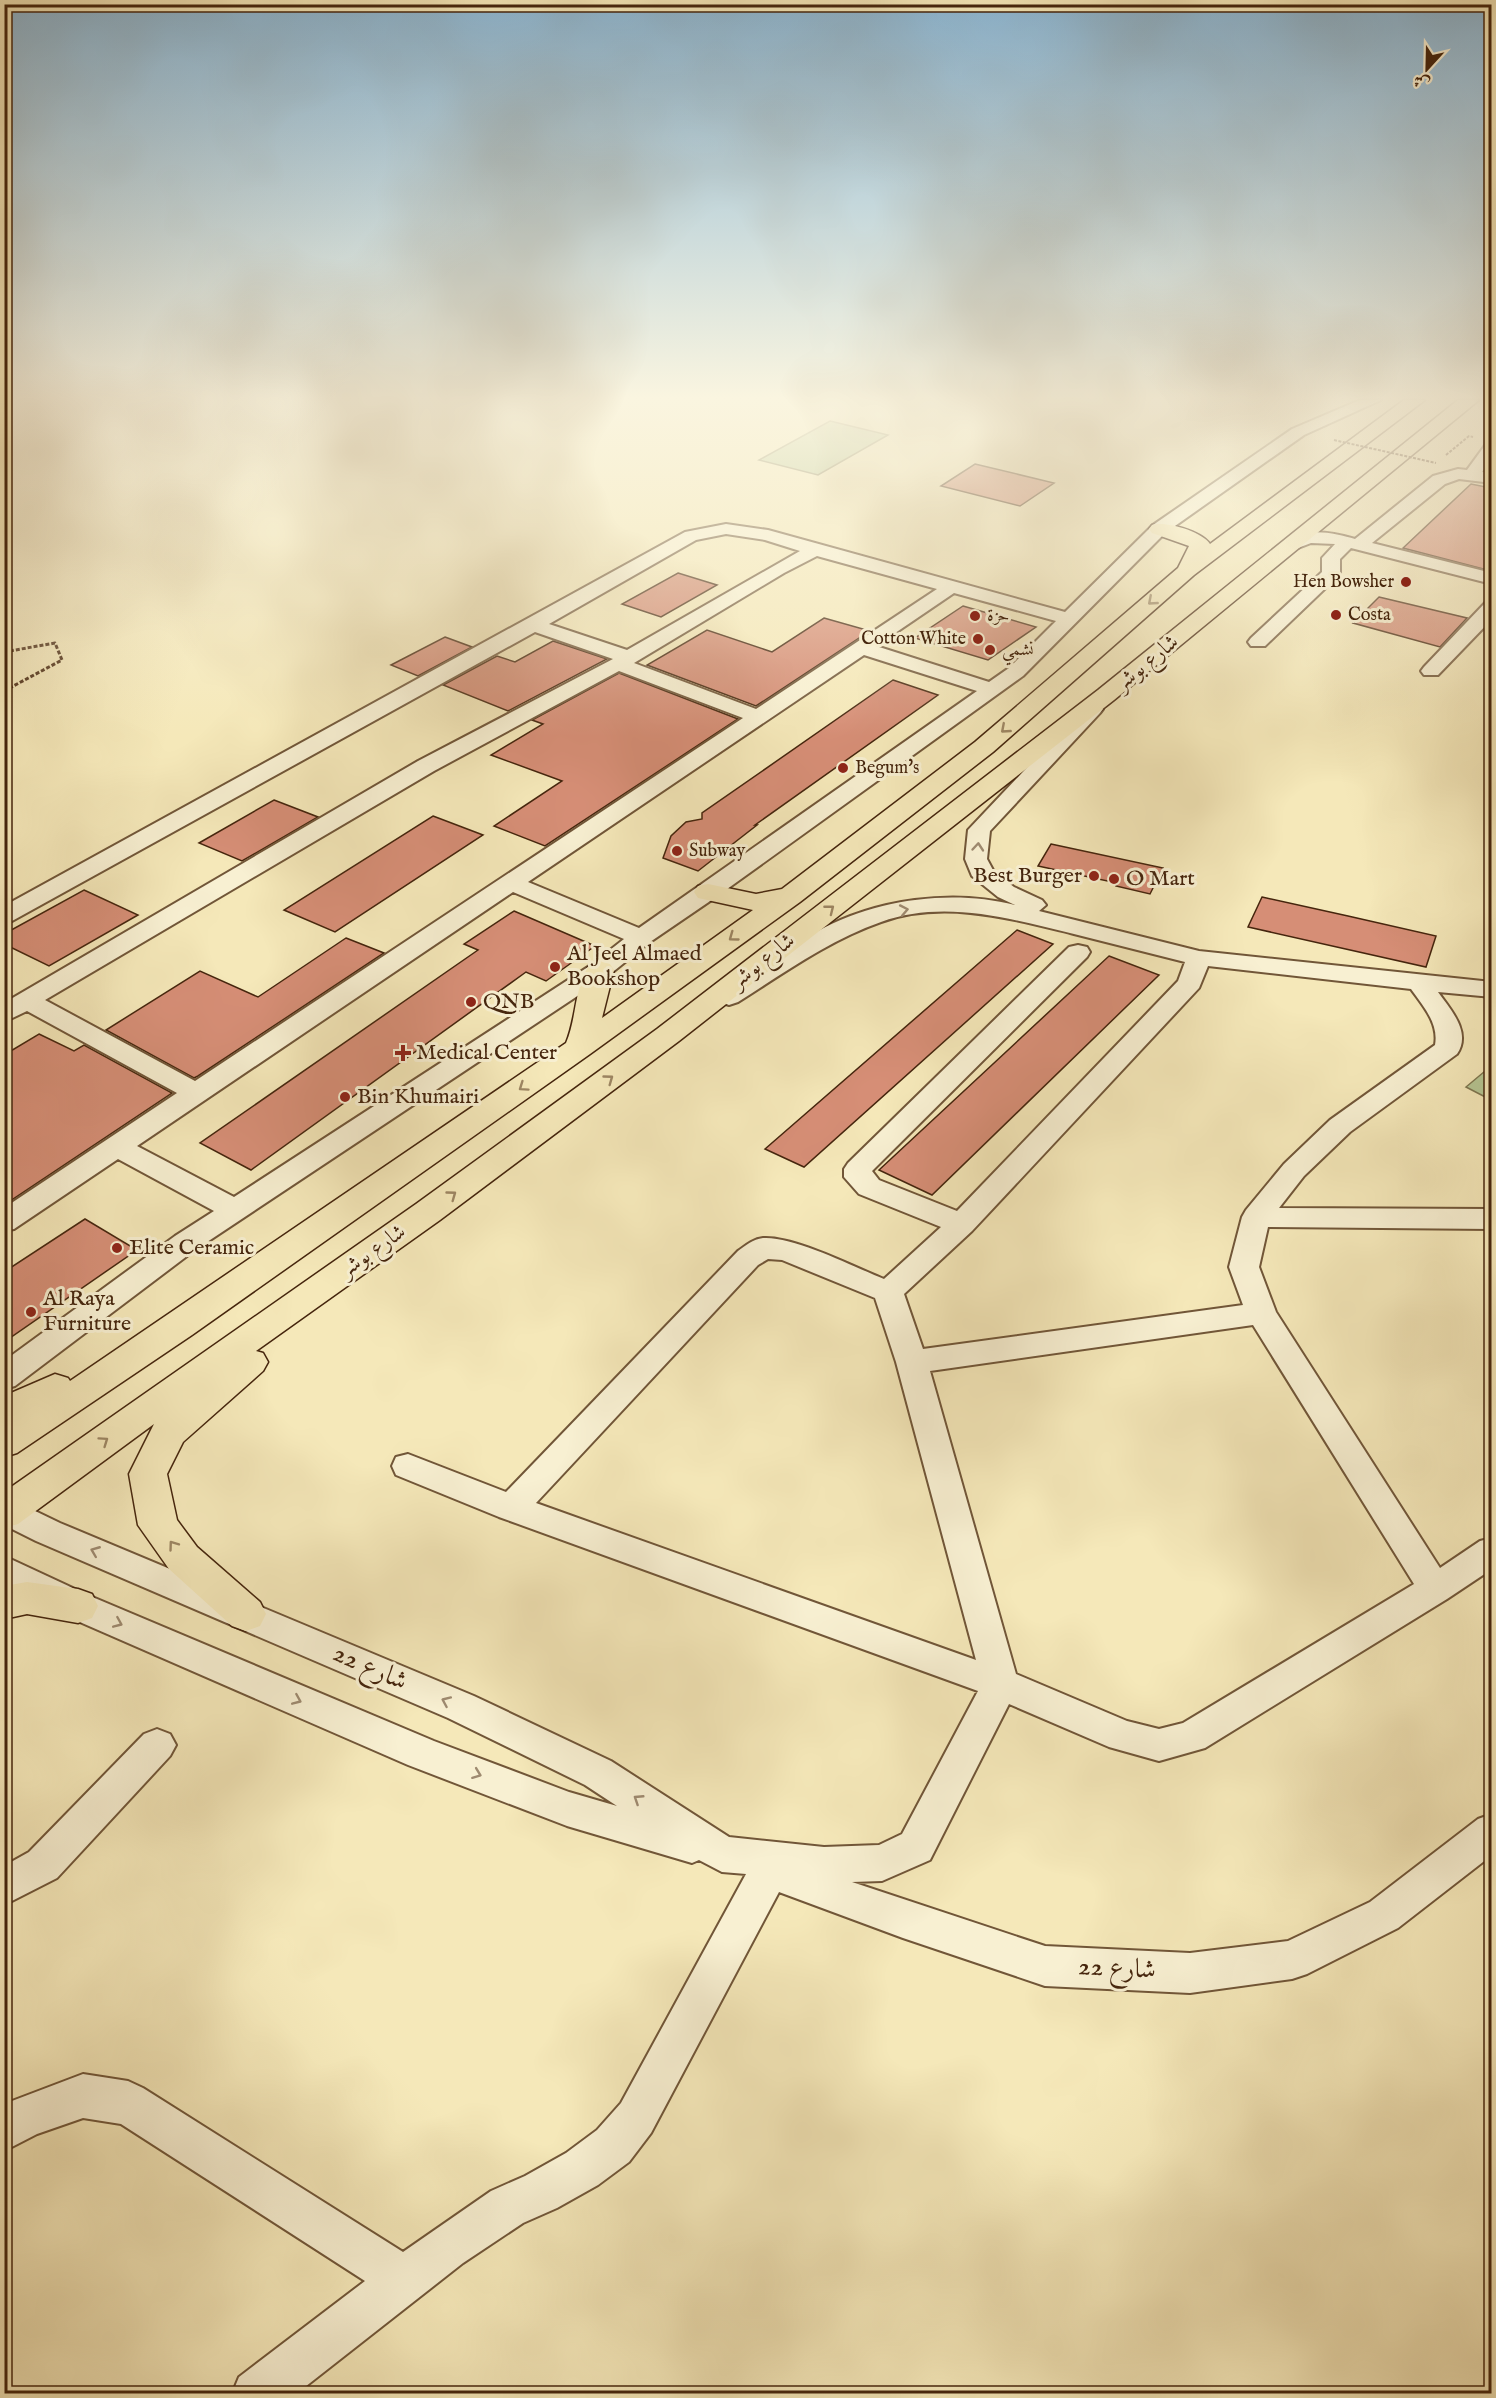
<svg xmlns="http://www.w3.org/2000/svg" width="1496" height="2398" font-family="'IM FELL English',Amiri,serif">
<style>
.green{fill:#b6c794;stroke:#7e7650;stroke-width:1.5}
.building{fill:#d68e76;stroke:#45250d;stroke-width:1.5}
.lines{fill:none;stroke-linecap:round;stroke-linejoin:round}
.minor-casing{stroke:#715638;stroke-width:4}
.major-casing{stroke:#45250d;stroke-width:3}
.path-far1{stroke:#45250d;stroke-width:2;stroke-dasharray:3 1.5;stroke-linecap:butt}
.path{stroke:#45250d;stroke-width:3;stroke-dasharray:4 2;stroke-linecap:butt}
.minor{fill:#f8f0d2;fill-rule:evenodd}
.major{fill:#f5e8b9;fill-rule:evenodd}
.path-bridge{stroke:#45250d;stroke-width:2;stroke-dasharray:3 1.5;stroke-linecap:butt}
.oneway{stroke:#9d8663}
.oneway2{stroke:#9e8a70}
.poi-dot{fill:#8f2418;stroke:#f8f0d2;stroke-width:2}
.labels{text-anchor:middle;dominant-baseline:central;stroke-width:6;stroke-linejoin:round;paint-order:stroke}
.far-poi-label{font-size:18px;fill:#45250d;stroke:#f8f0d2;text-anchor:start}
.street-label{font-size:22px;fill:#45250d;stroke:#f8f0d2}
.poi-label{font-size:22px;fill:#45250d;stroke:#f8f0d2;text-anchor:start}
.near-street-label{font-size:27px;fill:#45250d;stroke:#f8f0d2}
</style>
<rect width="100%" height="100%" fill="#f5e8b9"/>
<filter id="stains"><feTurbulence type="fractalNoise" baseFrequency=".00333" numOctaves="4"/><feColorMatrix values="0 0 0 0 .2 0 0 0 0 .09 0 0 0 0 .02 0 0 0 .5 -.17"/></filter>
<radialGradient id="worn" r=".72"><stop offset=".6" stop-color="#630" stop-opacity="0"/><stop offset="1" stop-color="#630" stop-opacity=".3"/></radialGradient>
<path class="green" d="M830 421 888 435 818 475 759 460Z
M1491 1066V1100L1466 1087Z"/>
<path class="building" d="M975 464 1054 483 1020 506 941 486Z
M1471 484 1491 488V571L1403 548Z
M678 573 717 585 661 617 622 604Z
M1379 597 1467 618 1440 647 1353 623Z
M963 606 1036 627 988 660 915 638Z
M824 618 870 631 756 706 647 665 707 630 772 652Z
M445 637 472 647 418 676 391 665Z
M553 641 607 659 508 711 443 685 497 656 515 662Z
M619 673 738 719 545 846 494 826 562 781 491 755 543 724 532 720Z
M893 680 938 695 755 825H757L698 871 663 858 671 836 686 822 702 819V813Z
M274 800 318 817 242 861 199 843Z
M433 816 483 835 335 932 284 910Z
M1051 844 1163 868 1150 894 1116 886 1117 883 1038 866Z
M84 890 138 915 49 966 4 944V934Z
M1262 897 1348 916 1436 936 1426 967 1248 927Z
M514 911 595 946 546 981 526 972 251 1170 200 1143 478 950 464 944Z
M1017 930 1053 944 804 1167 765 1149Z
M346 938 384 953 198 1076 194 1078 106 1030 200 971 258 997Z
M1109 956 1159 975 932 1195 879 1170Z
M39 1034 74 1051 84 1045 172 1093 4 1205V1055Z
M85 1219 137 1250 4 1342V1272Z"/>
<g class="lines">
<g class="minor-casing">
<path id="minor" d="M1360 400H1381L1304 435 1165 533 1023 676 716 897 650 942 609 975 195 1250 15 1386 4 1389V1361L175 1236 214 1211 118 1159 14 1229 4 1231V1208L177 1093 27 1011 4 1022V1003L418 761 613 659 535 632 12 921 4 923V906L685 532 726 524 768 530 1065 612 1153 525 1292 429ZM726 534 765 540 800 551 627 650 549 624 696 540ZM817 556 937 589 756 709 634 663 784 573ZM954 593 1056 621 1009 668 989 682 876 646ZM864 655 977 691 639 928 528 882ZM619 671 743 718 195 1081 45 1000 434 771ZM513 892 624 939 591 965 234 1197 137 1146Z
M1492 442V459L1482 472 1492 473V483L1459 479 1445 484 1372 543 1492 573V584L1351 548 1340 559V573L1337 577 1265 646H1251L1248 642 1251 638 1322 572V558L1335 544 1311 543 1293 550 1287 549 1284 545C1300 525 1335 533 1355 539L1433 476 1458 469 1467 470 1486 444Z
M1492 602V619L1438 675H1424L1421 671 1424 667 1485 603Z
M1093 703 1100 705 1103 709 1100 713 990 831 987 859 994 872 1014 887 1042 900 1046 905 1039 911 1199 951 1492 982V997L1438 992C1450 1009 1472 1032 1457 1054L1350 1132 1304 1176 1279 1208 1492 1209V1229L1268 1227 1259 1267 1276 1312 1440 1568 1480 1541 1492 1538V1569L1447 1599 1205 1748 1159 1761 1109 1747 1009 1704 930 1860 882 1881 852 1882 1045 1946 1190 1953 1288 1941 1370 1902 1478 1819 1492 1814V1855L1398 1928 1307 1974 1292 1979 1190 1993 1045 1986 903 1938 779 1892 651 2133 629 2162 598 2185 557 2208 523 2223 463 2263 296 2394H232L239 2377 365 2281 121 2124 83 2118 37 2134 4 2151V2104L83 2074 128 2081 143 2088 403 2252 491 2191 525 2176 566 2153 597 2130 621 2103 746 1874 722 1872 699 1860 692 1863 567 1826 408 1765 66 1616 4 1586V1556L90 1596 434 1741 569 1792 617 1806 585 1785 448 1718 36 1541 4 1525V1496L60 1523 474 1696 611 1761 729 1837 824 1847 879 1845 902 1834 978 1691 499 1517 396 1475 392 1466 396 1457 408 1454 506 1492 738 1251C745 1246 753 1239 763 1238 794 1236 854 1267 884 1279L941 1227 859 1194 844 1177V1169L848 1163 1069 947 1078 945 1087 947 1090 952 1087 957 872 1171 879 1180 957 1211 1178 981 1185 962C1148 953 1111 943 1074 934 1012 919 944 899 881 922 829 940 784 973 738 1002L729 1005 720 1002 716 997 720 992C753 971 785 949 818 931 876 899 952 889 1015 905L998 897 972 876 965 859 968 830 1086 705ZM1208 966 1411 989C1423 1006 1439 1023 1435 1045L1330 1120 1284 1164 1246 1210 1242 1217 1229 1267 1243 1305 923 1349 904 1294 972 1231 1199 988ZM768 1259 782 1260 875 1298 896 1362 976 1660 536 1503 758 1265ZM1253 1325 1414 1584 1183 1723 1159 1729 1127 1721 1016 1674 930 1371Z
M157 1729 170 1734 176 1745 170 1756 57 1878 4 1905V1866L29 1852 144 1734Z"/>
</g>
<g class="major-casing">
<path id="major" d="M1404 400H1425L1194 575 993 752 800 902 590 1054 192 1335 17 1453 4 1457V1396L55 1374 68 1378 70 1381 566 1043C577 1018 574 987 590 964L600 961 610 964 614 970 602 1018 753 910 698 898 694 892 698 886 708 884 756 894 782 889 975 742 1178 568 1189 546 1152 533 1149 529 1152 525C1166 521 1201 531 1210 544Z
M1458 400H1479L1114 700 679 1041 440 1220 256 1351 263 1353 268 1362 263 1371 183 1442 167 1474 177 1520 197 1547 260 1602 266 1614 260 1626 246 1631 232 1626 169 1569 138 1525 129 1474 154 1424 18 1524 4 1528V1492L416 1204 657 1029 1098 690Z
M27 1582 78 1589 92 1594 98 1606 92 1618 78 1623 27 1614 4 1619V1586Z"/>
</g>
<path class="path-far1" d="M1446 455 1469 436 1473 437"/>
<path class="path" d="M4 652 55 643 62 660 4 691"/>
<use href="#minor" class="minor"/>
<use href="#major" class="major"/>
<path class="path-bridge" d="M1334 440 1436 463"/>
</g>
<defs><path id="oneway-chevron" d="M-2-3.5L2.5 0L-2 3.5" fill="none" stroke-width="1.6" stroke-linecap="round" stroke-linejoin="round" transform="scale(1.5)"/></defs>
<g class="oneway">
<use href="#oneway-chevron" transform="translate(1152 601) rotate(139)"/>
<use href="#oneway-chevron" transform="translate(1005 729) rotate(139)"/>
<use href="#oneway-chevron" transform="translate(830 909) rotate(-38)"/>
<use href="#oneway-chevron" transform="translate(733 937) rotate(144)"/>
<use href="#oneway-chevron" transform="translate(609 1079) rotate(-36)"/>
<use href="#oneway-chevron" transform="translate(523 1087) rotate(145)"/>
<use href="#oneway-chevron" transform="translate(452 1195) rotate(-36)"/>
<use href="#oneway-chevron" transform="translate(104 1441) rotate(-35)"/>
<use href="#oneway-chevron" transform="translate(173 1545) rotate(-126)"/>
</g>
<g class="oneway2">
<use href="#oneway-chevron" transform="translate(978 847) rotate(-85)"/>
<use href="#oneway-chevron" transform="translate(904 910) rotate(-11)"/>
<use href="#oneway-chevron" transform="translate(95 1551) rotate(-158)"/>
<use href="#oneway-chevron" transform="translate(118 1623) rotate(23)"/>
<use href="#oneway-chevron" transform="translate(297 1700) rotate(23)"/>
<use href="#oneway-chevron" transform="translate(446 1701) rotate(-156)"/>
<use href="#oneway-chevron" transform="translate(477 1774) rotate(21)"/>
<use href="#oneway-chevron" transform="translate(638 1799) rotate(-147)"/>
</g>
<linearGradient id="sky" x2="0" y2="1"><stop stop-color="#8cb8d6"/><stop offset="0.54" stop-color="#faf5e0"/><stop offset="1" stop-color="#faf5e0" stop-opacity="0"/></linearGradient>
<rect width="1496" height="736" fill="url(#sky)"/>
<g class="poi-dot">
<circle cx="1406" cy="582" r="6"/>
<circle cx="1336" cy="615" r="6"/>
<circle cx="975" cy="616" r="6"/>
<circle cx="978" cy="639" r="6"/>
<circle cx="990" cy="650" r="6"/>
<circle cx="843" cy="768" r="6"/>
<circle cx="677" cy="851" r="6"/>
<circle cx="1094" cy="876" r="6"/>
<circle cx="1114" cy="879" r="6"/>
<circle cx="555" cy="967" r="6"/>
<circle cx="471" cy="1002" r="6"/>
<path d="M400 1044h6v6h6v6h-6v6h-6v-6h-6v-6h6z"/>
<circle cx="345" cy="1097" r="6"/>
<circle cx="117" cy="1248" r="6"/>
<circle cx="31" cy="1312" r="6"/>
</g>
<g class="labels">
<g class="far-poi-label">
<text x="1394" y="582" text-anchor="end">Hen Bowsher</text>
<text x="1348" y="615">Costa</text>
<text x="987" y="616">حزة</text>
<text x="966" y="639" text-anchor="end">Cotton White</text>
<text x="1002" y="650">نشمي</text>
<text x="855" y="768">Begum's</text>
<text x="689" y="851">Subway</text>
</g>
<g class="street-label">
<text transform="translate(1147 663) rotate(-39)">شارع بوشر</text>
<text transform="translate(763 961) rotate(-38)">شارع بوشر</text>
<text transform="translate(373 1251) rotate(-35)">شارع بوشر</text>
</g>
<g class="poi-label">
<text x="1082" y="876" text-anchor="end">Best Burger</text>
<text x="1126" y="879">O Mart</text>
<text x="567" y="954">Al Jeel Almaed<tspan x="567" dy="25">Bookshop</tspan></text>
<text x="483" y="1002">QNB</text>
<text x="416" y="1053">Medical Center</text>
<text x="357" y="1097">Bin Khumairi</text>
<text x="129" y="1248">Elite Ceramic</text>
<text x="43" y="1299">Al Raya<tspan x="43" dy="25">Furniture</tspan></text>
</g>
<g class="near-street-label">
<text transform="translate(370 1668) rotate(24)">شارع 22</text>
<text transform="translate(1117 1969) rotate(3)">شارع 22</text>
</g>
</g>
<rect width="1496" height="2398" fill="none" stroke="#f5e8b9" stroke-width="24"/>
<rect x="6" y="6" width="1484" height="2386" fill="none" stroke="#45250d" stroke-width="3"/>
<rect x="12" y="12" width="1472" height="2374" fill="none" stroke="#45250d" stroke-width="1.5"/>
<g transform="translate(1427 69) rotate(202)" stroke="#f8f0d2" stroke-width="4.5" paint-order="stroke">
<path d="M0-4.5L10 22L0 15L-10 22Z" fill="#45250d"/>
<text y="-9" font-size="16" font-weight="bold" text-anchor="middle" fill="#45250d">ش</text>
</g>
<rect width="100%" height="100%" filter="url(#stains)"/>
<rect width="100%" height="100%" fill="url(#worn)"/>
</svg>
